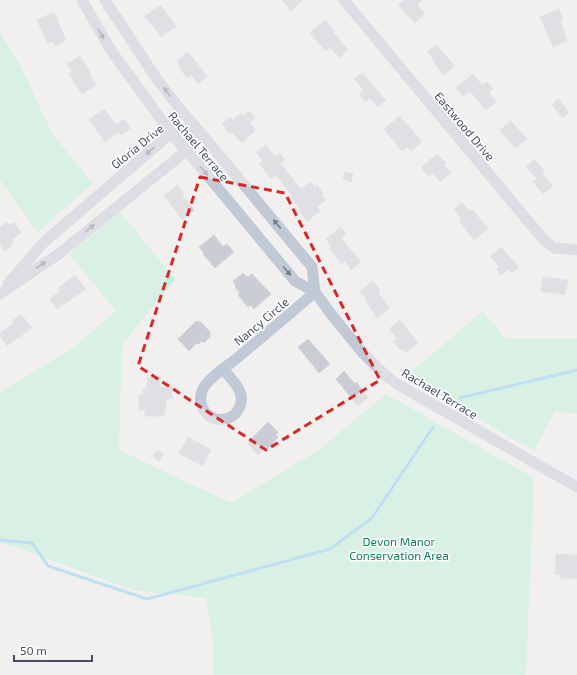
<svg xmlns="http://www.w3.org/2000/svg" width="577" height="675" font-family="'Exo 2',sans-serif">
<style>
.green{fill:#b9f4d8}
.lines{fill:none;stroke-linecap:round;stroke-linejoin:round}
.stream{stroke:#81cef6;stroke-width:3}
.building{fill:#cbcdd5;stroke:#d3d4dc}
.street{stroke:#c1c9d6;stroke-width:11}
.oneway{fill:#707a89}
.marked{fill:none;stroke:#d62828;stroke-width:3;stroke-dasharray:8 5;stroke-linejoin:round}
.labels{text-anchor:middle;dominant-baseline:central;stroke-width:3;stroke-linejoin:round;paint-order:stroke}
.street-label{font-size:12px;fill:#454f5f;stroke:#fff}
.park-label{font-size:12px;fill:#0d8358;stroke:#fff}
</style>
<rect width="100%" height="100%" fill="#f2efef"/>
<path class="green" d="M0 32 20 65 52 133 93 184 55 216 38 233 0 180Z
M120 212 175 279 122 345 119 450 231 503 320 449 386 394 534 478 526 675H213L214 647 206 598 133 590 12 546 0 543V392L73 348 116 311 69 254Z
M483 311 505 338 577 339V414L555 411 534 451 406 376Z"/>
<g class="lines">
<path class="stream" d="M460 398 577 370
M0 540 32 543 48 566 147 599 330 549 372 518 433 427"/>
</g>
<path class="building" d="M282 0H303L291 11Z
M403 0H422L417 5 425 13 415 23 398 5Z
M161 5 176 27 161 37 152 24 151 25 145 16Z
M559 9 563 19 560 20 567 41 553 47 540 17Z
M54 12 66 40 55 46 53 42 47 43 37 20Z
M325 20 335 31 333 32 348 50 339 58 330 47 326 51 310 33Z
M436 45 455 66 444 75 433 62 435 61 427 52Z
M188 52 207 76 198 84 191 75 187 78 179 67 180 66 177 61Z
M80 56 91 73 89 74 96 85 82 94 69 74 72 72 67 64Z
M362 73 386 100 377 107 370 98 365 102 359 94 364 90 354 79Z
M473 74 482 85 487 82 493 89 489 93 496 102 486 110 470 91 463 96 456 88Z
M558 99 569 112 563 118 552 105Z
M104 109 116 125 124 119 131 128 121 135 119 132 105 142 89 120Z
M249 111 255 118 249 123 256 130 242 143 232 132 230 134 222 124 230 117 233 120 241 113 243 116Z
M400 116 422 142 411 151 407 147 402 151 384 129Z
M511 121 527 139 515 148 500 130Z
M266 145 275 157 280 153 285 160 280 163 301 189 310 182 315 187 317 185 323 193 321 194 326 200 317 207 320 211 307 221 299 211 301 210 291 197 292 196 276 175 271 179 259 163 263 161 256 152Z
M437 154 446 163 444 165 451 173 440 182 433 173 429 177 421 167Z
M534 159 545 171 542 173 553 186 543 194 533 182 537 179 526 167Z
M345 172 353 174 351 182 343 179Z
M177 185 184 193 182 195 194 210 183 220 164 196Z
M462 203 469 211 472 209 488 229 474 240 459 220 461 218 454 209Z
M7 222 9 225 14 222 21 233 12 239 13 241 11 243 12 245 4 251 0 244V227Z
M341 227 346 234 341 238 361 262 351 270 345 261 342 264 329 248 331 246 326 239Z
M214 235 223 247 227 244 234 252 215 268 203 254 204 253 199 247Z
M501 247 519 267 512 273 509 269 501 275 496 269 499 266 490 257Z
M243 273 247 277 252 274 271 294 254 309 251 305 248 307 238 295 240 293 235 287 236 286 233 281Z
M75 275 86 289 57 309 50 299 60 291 58 288Z
M543 277 568 280 565 295 541 291Z
M373 281 380 290 378 292 390 308 377 318 366 302 367 300 360 291Z
M21 314 32 328 7 346 0 336V333L14 323 12 321Z
M400 320 418 343 406 353 402 349 400 350 393 341 397 338 389 329Z
M196 321 198 322 200 321 211 333 209 335 211 336 204 343 202 341 199 344 197 343 189 351 178 339Z
M308 339 330 364 319 373 298 347Z
M344 371 355 384 356 382 368 397 358 406 336 379Z
M147 377H160V387H172V399H166V410H164V416H145V410H139V395H143V389H147Z
M268 422 278 432 276 435 278 437 268 449 266 447 258 455 247 443Z
M188 437 211 450 202 466 179 453Z
M157 450 164 454 159 461 153 457Z
M556 554 577 555V579L560 578V575L555 574Z"/>
<g class="lines">
<path class="street" d="M82 0 112 52 171 133 193 158 295 281 315 292 331 314 362 352 384 374 397 384 577 487
M105 0 156 78 180 109 210 144 312 267 315 292
M344 0 543 239 554 248 577 250
M8 284 44 242 171 133 195 126
M0 294 60 253 186 151 195 126
M224 370C232 380 246 392 240 406 233 426 204 423 201 402 200 397 201 392 204 387 210 377 226 367 236 359 262 337 289 315 315 292"/>
</g>
<defs><path id="oneway-solid" d="M-6-.8H1V-3.2L6.5 0L1 3.2V.8H-6Z"/></defs>
<g class="oneway">
<use href="#oneway-solid" transform="translate(101 34) rotate(60)"/>
<use href="#oneway-solid" transform="translate(167 92) rotate(-127)"/>
<use href="#oneway-solid" transform="translate(150 151) rotate(139)"/>
<use href="#oneway-solid" transform="translate(204 171) rotate(50)"/>
<use href="#oneway-solid" transform="translate(277 224) rotate(-130)"/>
<use href="#oneway-solid" transform="translate(90 228) rotate(-39)"/>
<use href="#oneway-solid" transform="translate(41 265) rotate(-34)"/>
<use href="#oneway-solid" transform="translate(287 271) rotate(50)"/>
</g>
<path d="M0 0H577V675H0ZM200 177 285 193 380 380 266 450 138 366Z" fill="#f2efef" fill-opacity=".55" fill-rule="evenodd"/>
<path class="marked" d="M200 177 285 193 380 380 266 450 138 366Z"/>
<g class="labels">
<g class="street-label">
<text transform="translate(465 126) rotate(50)">Eastwood Drive</text>
<text transform="translate(137 146) rotate(-39)">Gloria Drive</text>
<text transform="translate(199 146) rotate(50)">Rachael Terrace</text>
<text transform="translate(261 321) rotate(-40)">Nancy Circle</text>
<text transform="translate(440 393) rotate(31)">Rachael Terrace</text>
</g>
<g class="park-label">
<text x="399" y="541">Devon Manor<tspan x="399" dy="14">Conservation Area</tspan></text>
</g>
</g>
<path d="M14 655v6h78v-6" fill="none" stroke="#454f5f" stroke-width="2"/>
<text x="20" y="655" font-size="12" fill="#454f5f" stroke="#ffffff" stroke-width="3" paint-order="stroke">50 m</text>
</svg>
